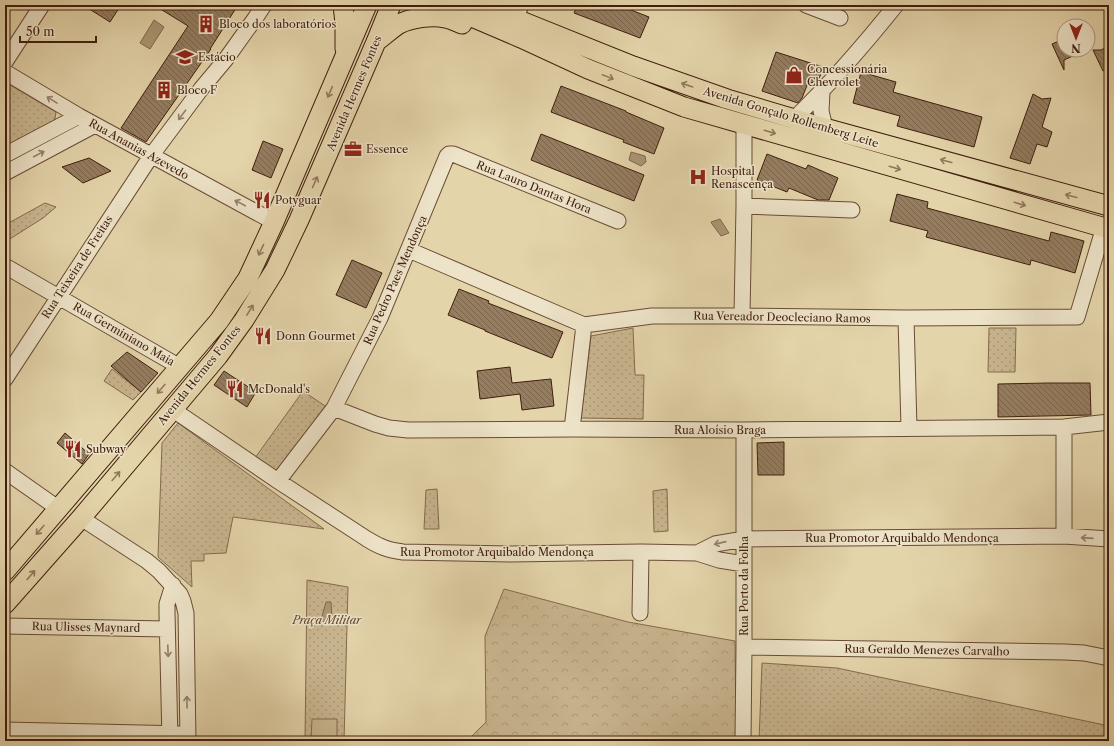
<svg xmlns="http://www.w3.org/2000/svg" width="1114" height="746" font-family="'Libre Caslon Text',serif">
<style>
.grass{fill:url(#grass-dots);stroke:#846a4e}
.forest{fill:url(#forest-crowns);stroke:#846a4e}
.garden{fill:#c8b58f;stroke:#846a4e}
.water{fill:#ac9675;stroke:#81664c}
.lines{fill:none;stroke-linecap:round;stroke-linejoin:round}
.canal{stroke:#ac9675;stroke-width:11}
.building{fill:url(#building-back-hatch);stroke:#401e0e}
.minor-casing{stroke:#694c35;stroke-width:17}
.major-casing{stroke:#401e0e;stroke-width:21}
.minor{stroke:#ede3c8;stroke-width:15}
.major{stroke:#e4d4aa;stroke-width:19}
.oneway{stroke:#92795c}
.oneway2{stroke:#96806b}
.labels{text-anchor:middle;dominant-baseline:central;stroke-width:3;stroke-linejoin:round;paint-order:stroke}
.poi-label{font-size:11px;fill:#401e0e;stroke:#ede3c8;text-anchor:start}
.street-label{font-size:11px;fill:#401e0e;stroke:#ede3c8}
.park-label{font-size:11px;font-style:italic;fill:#62442e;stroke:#ede3c8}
</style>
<defs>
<pattern id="grass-dots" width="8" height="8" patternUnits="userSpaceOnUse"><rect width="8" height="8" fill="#c8b58f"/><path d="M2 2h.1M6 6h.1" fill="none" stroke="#ad9b7a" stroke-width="1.8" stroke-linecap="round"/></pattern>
<pattern id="forest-crowns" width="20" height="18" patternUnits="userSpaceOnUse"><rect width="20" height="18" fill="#c8b58f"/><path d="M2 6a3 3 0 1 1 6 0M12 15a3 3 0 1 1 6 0" fill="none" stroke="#ad9b7a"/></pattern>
<pattern id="building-back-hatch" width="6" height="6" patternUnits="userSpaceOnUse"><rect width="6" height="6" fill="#957d5f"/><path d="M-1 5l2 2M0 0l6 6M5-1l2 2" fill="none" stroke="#7b664d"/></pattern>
</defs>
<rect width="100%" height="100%" fill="#e4d4aa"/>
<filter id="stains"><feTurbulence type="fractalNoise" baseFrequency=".005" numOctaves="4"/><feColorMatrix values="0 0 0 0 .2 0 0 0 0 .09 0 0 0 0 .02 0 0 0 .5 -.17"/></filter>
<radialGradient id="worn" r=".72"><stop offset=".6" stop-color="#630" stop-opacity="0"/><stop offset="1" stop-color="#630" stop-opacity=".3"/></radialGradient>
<path class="grass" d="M5 82 56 112 54 125 5 148Z
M45 203 56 207 43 218 5 242V225Z
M633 328 635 375H644L643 419 581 418 591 336Z
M989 328H1016L1015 372H988Z
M112 369 141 392 133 400 104 381Z
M303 391 328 408 278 472 255 458Z
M178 423 324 529 233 517 226 553 204 554V561H191L192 587 158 557 162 443Z
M437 489 439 529H424L426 490Z
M667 489 668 531 654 532 653 491Z
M307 580 348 587 344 741H305Z
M762 663 837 668 1109 726V741H759Z"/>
<path class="forest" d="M504 589 628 622 735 641 736 741H467L486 722 485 636Z"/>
<path class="garden" d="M312 719H337V741H311Z"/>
<path class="water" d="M154 20 164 27 150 49 140 43Z
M631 152 645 156 646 162 641 166 629 160Z
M720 219 729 233 721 236 712 224 711 222Z
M326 602H331L332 621 326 623 321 620Z"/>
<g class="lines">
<path class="canal" d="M5 164 29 152"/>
</g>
<path class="building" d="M83 5H121L110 22Z
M154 5H238L210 49H211L146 142 121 128 188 26Z
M578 5 584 8 585 5H618L649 17 640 38 574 13Z
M1064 39V50H1086L1064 60V70L1052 44Z
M1109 46V68L1103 71 1093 50H1101Z
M776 52 823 67 818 82 808 83 802 98 798 103 762 91Z
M861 72 896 82 893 92 982 117 974 147 897 126 900 116 853 103Z
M561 86 626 111V112L664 128 654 154 623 142 624 140 551 112Z
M1033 94 1042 99 1051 98 1042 127 1052 132 1047 147 1037 144 1030 164 1010 158Z
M541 134 644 175 634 201 531 160Z
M263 141 283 149 271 178 252 170Z
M767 154 806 169 808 165 838 178 829 200H818L789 188 787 192 757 180Z
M89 158 111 171 83 183 62 167Z
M897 194 928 202 927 208 1049 241 1051 232 1084 241 1075 273 1031 260 1030 265 926 237 928 231 890 221Z
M352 260 382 273 366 308 336 295Z
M459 289 489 301 488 303 563 332 552 358 485 331V330L448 315Z
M127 352 158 373 141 392 111 366Z
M510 367 512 383 551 379 554 406 522 410 520 394 480 399 477 371Z
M224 371 256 392 247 407 214 385Z
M1048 383H1090L1091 415 998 417V384Z
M65 433 89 454 82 464 57 443Z
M784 442V475H758L757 443Z"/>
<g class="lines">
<g class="minor-casing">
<path id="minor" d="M806 5 840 18
M517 15 521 5
M5 62 42 5
M5 72 79 116 274 222
M822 92 821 111 825 128
M794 119C831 83 864 45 896 5
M5 155 79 116
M5 173 95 125
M744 206 852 210
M409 250 584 325 652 316H742L906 318 1077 317 1104 227
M5 266 180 367
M742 316 744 206V125
M906 318 909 428
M5 379 151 156 201 89 226 59 256 17 264 5
M334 408 375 424 389 428 408 430 572 429 744 430 1064 427 1109 422
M172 409 278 481 367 539C380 547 388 550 403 552L511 554 641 552 697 553 719 560 744 564
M1064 427V536
M572 429 584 325
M5 471 59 509
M278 481 334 408 380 318 447 156 449 154H453L618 221
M81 518 147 561 159 571 180 594 183 601 186 613 188 741
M697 553 715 544 744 539 1064 536 1109 539
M640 613 641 552
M5 626 167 629
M744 647 1065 652 1084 653 1109 658
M5 730 187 734
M170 741 167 613V604L173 585
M743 741 744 647V430"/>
</g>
<g class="major-casing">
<path id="major" d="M343 5 345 23V49
M444 5 521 38 588 69 684 107 1109 229
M481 5 633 66 727 99 825 128 1109 206
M377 41C384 36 391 29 399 24 411 18 432 15 445 18 451 19 457 22 462 24
M5 571 219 321 248 278 274 222 367 5
M5 604 81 518 218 356 244 320 275 270 299 220 376 42 391 5"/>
</g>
<use href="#minor" class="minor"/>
<use href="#major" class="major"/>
</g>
<defs><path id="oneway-shaft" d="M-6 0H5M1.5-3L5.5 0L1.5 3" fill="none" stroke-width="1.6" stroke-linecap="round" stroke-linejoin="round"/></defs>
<g class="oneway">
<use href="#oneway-shaft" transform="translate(608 77) rotate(22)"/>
<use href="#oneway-shaft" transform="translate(687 85) rotate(-161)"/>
<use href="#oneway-shaft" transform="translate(330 92) rotate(113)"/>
<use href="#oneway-shaft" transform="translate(770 132) rotate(16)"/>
<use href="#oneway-shaft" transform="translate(946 161) rotate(-165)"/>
<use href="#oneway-shaft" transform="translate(895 168) rotate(16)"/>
<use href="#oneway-shaft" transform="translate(315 182) rotate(-66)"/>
<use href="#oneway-shaft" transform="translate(1071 196) rotate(-165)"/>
<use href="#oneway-shaft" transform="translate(1020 204) rotate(16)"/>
<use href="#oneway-shaft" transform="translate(261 250) rotate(115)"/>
<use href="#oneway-shaft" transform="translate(250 310) rotate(-58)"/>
<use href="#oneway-shaft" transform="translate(161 389) rotate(130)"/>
<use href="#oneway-shaft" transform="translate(116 476) rotate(-50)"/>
<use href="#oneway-shaft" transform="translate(40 530) rotate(131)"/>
<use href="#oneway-shaft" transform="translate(31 575) rotate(-49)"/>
</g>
<g class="oneway2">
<use href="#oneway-shaft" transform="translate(52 100) rotate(-149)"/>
<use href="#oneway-shaft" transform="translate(182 115) rotate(127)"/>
<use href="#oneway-shaft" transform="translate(39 154) rotate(-28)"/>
<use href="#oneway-shaft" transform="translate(240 203) rotate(-152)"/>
<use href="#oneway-shaft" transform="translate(1087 538) rotate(-176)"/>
<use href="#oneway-shaft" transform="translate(720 543) rotate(167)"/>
<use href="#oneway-shaft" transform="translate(168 651) rotate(88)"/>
<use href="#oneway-shaft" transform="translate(187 702) rotate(-91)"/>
</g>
<defs>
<g id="building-bare" transform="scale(1.38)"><path d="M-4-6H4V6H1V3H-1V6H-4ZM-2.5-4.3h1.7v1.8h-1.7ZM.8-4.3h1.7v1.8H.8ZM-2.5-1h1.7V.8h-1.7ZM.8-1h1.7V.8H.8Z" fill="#8f2418" stroke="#ede3c8" stroke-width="2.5" paint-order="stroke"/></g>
<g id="university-bare" transform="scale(1.38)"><path d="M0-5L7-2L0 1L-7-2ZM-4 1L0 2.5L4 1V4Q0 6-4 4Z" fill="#8f2418" stroke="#ede3c8" stroke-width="2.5" paint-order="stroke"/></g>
<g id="shop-bare" transform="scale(1.38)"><path d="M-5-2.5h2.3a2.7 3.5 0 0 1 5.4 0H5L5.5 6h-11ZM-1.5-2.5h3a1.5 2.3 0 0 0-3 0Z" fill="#8f2418" stroke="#ede3c8" stroke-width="2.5" paint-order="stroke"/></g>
<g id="office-bare" transform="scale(1.38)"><path d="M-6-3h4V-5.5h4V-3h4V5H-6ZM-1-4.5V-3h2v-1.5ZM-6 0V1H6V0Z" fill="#8f2418" stroke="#ede3c8" stroke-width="2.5" paint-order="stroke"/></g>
<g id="hospital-bare" transform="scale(1.38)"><path d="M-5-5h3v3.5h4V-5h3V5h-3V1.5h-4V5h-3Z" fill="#8f2418" stroke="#ede3c8" stroke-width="2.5" paint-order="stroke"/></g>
<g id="restaurant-bare" transform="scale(1.38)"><path d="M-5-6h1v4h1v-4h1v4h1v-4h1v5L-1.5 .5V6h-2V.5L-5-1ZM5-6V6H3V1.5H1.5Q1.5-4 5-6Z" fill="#8f2418" stroke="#ede3c8" stroke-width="2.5" paint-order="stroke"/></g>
</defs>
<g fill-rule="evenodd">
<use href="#building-bare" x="206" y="24"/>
<use href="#university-bare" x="185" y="57"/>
<use href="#shop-bare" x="794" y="75"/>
<use href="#building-bare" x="164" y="90"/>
<use href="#office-bare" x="353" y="149"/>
<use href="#hospital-bare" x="698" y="177"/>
<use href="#restaurant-bare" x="262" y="200"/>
<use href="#restaurant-bare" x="263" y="336"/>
<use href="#restaurant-bare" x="235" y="389"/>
<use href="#restaurant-bare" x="73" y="449"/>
</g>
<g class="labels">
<g class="poi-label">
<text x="219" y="24">Bloco dos laboratórios</text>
<text x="198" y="57">Estácio</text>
<text x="807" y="69">Concessionária<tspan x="807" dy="13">Chevrolet</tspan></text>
<text x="177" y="90">Bloco F</text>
<text x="366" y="149">Essence</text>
<text x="711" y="171">Hospital<tspan x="711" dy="13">Renascença</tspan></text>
<text x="275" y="200">Potyguar</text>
<text x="276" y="336">Donn Gourmet</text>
<text x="248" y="389">McDonald's</text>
<text x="86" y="449">Subway</text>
</g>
<g class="street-label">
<text transform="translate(354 93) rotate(-67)">Avenida Hermes Fontes</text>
<text transform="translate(791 117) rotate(17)">Avenida Gonçalo Rollemberg Leite</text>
<text transform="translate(139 149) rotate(29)">Rua Ananias Azevedo</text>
<text transform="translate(534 187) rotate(22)">Rua Lauro Dantas Hora</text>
<text transform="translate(77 267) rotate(-57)">Rua Teixeira de Freitas</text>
<text transform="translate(395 280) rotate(-66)">Rua Pedro Paes Mendonça</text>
<text transform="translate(782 317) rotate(1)">Rua Vereador Deocleciano Ramos</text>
<text transform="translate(124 334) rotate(30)">Rua Germiniano Maia</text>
<text transform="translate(199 375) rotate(-51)">Avenida Hermes Fontes</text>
<text x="720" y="430">Rua Aloísio Braga</text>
<text x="902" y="538">Rua Promotor Arquibaldo Mendonça</text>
<text x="497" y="552">Rua Promotor Arquibaldo Mendonça</text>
<text transform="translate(744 586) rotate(-90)">Rua Porto da Folha</text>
<text transform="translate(86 627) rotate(1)">Rua Ulisses Maynard</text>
<text transform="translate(927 650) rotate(1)">Rua Geraldo Menezes Carvalho</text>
</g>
<g class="park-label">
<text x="327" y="620">Praça Militar</text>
</g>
</g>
<rect width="1114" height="746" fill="none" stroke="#e4d4aa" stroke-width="20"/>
<rect x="6" y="6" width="1102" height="734" fill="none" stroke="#401e0e" stroke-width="2"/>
<rect x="10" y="10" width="1094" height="726" fill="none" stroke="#401e0e"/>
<g transform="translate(1076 38) rotate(180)"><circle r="19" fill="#ede3c8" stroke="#a8947e"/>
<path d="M0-3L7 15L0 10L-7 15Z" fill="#8f2418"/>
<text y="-6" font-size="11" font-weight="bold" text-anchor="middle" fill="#401e0e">N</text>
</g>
<path d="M20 36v6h76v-6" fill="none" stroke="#401e0e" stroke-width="2"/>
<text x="26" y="36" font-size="12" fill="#401e0e" stroke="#ede3c8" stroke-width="3" paint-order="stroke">50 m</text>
<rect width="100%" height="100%" filter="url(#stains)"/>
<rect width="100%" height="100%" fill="url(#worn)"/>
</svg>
